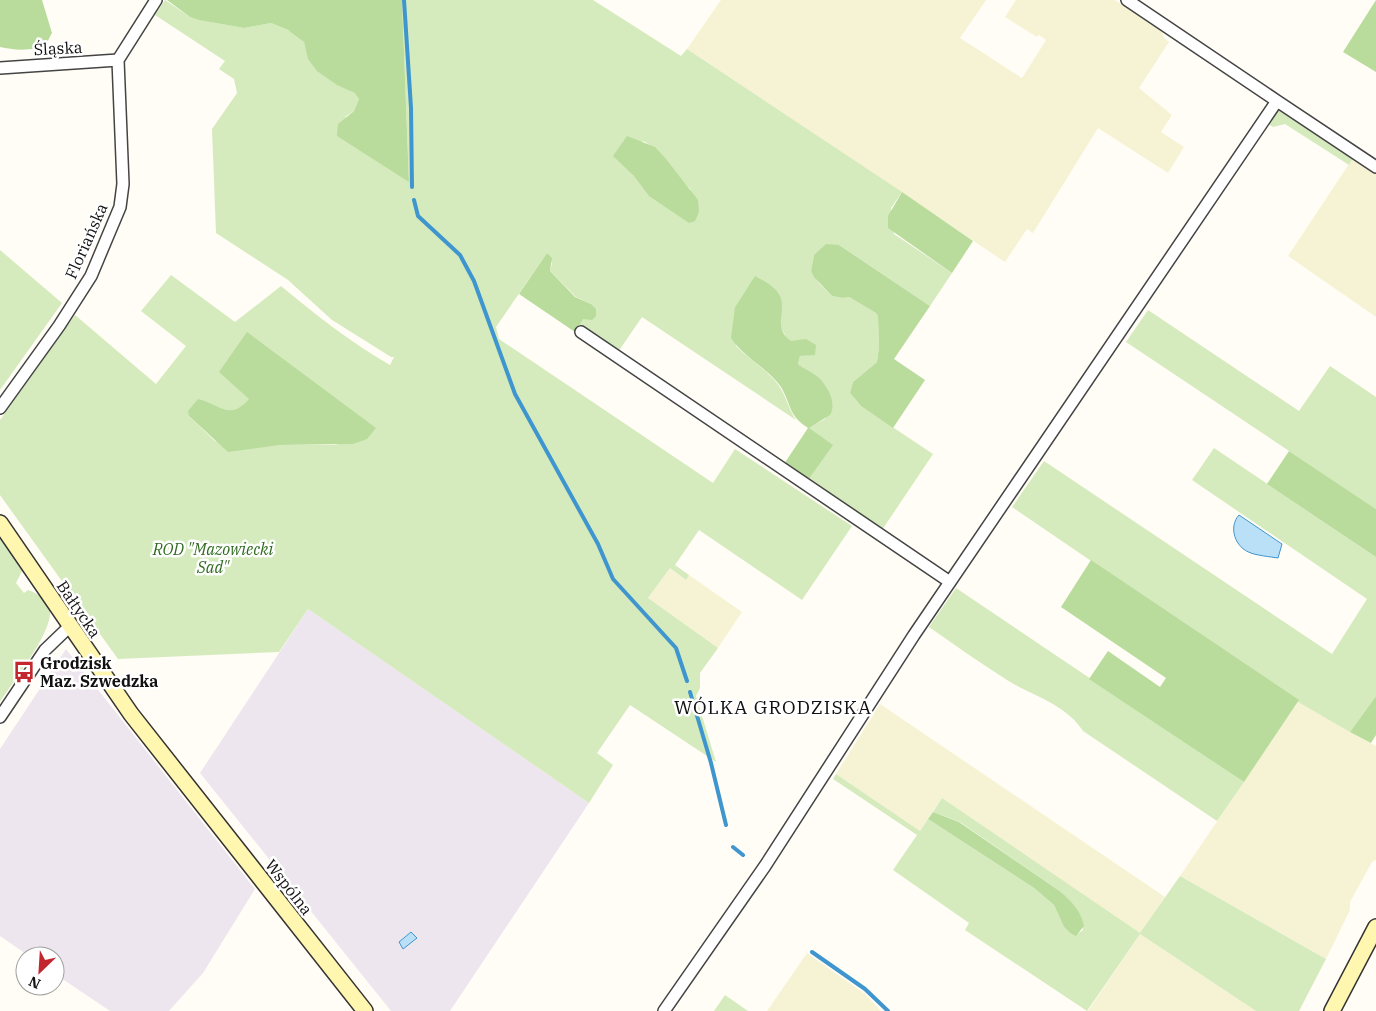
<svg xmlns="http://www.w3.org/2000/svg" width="1376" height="1011" font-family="'IBM Plex Serif',serif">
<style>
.industrial{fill:#eee6ef}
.farmland{fill:#f6f3d4}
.green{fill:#d5ebbd;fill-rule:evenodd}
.forest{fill:#b9dc9c}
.water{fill:#b9e0f7;stroke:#3f96cf}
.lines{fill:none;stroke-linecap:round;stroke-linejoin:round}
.stream{stroke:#3f96cf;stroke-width:4}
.street-casing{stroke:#444;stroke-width:14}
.secondary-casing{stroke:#333;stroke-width:18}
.street{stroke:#fff;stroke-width:11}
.secondary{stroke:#fff6b0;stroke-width:15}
.labels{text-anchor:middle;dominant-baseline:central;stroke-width:5;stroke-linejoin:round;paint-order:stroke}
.street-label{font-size:16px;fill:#111;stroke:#fff}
.park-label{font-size:16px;font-style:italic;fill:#2f6b1f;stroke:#fff}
.poi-label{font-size:16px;font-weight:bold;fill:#111;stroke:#fff;text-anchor:start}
.quarter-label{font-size:19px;letter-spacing:1px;fill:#111;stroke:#fff}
</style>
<rect width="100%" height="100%" fill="#fffdf5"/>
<path class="industrial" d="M308 609 589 803 450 1011H391L200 773Z
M66 649 255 889 203 973 169 1011H110L55 974V956H29L0 936V749Z"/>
<path class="farmland" d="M721 0H986L960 38 1022 78 1046 40 1039 35 1037 37 1005 17 1016 0H1115L1162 32 1164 38 1169 42 1139 88 1172 115 1161 132 1184 147 1168 173 1098 128 1033 233 1027 229 1005 262 687 49Z
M1353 158 1376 173V317L1288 256Z
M670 568 686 580 689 575 742 612 718 648 648 598Z
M1298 702 1376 746V860L1372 862 1350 902V910L1326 959 1180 876Z
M880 704 1165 897 1140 934 1256 1011H1088L1140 934 942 798 920 831 836 774Z
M807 953 865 994 881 1011H767Z"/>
<path class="green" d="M165 0 190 17 211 22 244 28 271 23 295 33 304 42 306 49 348 89 356 93 359 99 354 111 345 117 409 182 402 0H593L681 56 687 49 902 192 891 208 894 234 952 273 930 306 839 245 814 255 811 271 819 283 832 296 843 298 849 297 876 313 878 317 879 347 877 362 853 382 850 393 861 406 933 454 882 530 808 480V428L825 419C836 378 823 387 798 364L800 356 809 355 787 338 780 327 781 310 774 288 755 277 735 307 736 346C749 359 773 374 781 389 787 399 789 410 796 420L642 317 618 352 578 326 591 304 576 297 550 271 552 263 547 253 496 327 499 339 713 483 735 449 852 526 802 600 699 530 675 565 689 575 686 580 670 568 648 598 718 648 700 673V688L696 696 716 762 630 705 597 753 613 765 589 803 308 609 279 652 118 659 0 495V420L75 315 156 384 186 346 141 311 171 275 235 322 281 286C316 315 350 342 390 365L394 357H391L332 320 288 280 216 233 212 129 237 93 234 79 219 69 225 61 155 15ZM643 141C665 153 674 173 691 190L644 189 633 175ZM250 399 338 445H279L215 441 189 416 222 409 230 412 240 410Z
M1277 109 1353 158 1349 165 1285 124 1273 127 1268 124Z
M0 250 62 303 0 390Z
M1148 310 1299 411 1330 366 1376 397V509L1126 342Z
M1214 448 1376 557V696L1350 732 1298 702 1012 507 1044 461 1332 654 1367 599 1192 480Z
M0 539 22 571 16 583 24 593 28 590C39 594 51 601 50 614 49 637 13 681 0 702Z
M956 588 1244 782 1217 821 1083 731C1066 704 1033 696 1007 680 980 663 955 645 929 627Z
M836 774 920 831 928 819 1034 888 1054 905 1064 927 1070 933 1076 935 1083 930C1082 913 1073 904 1061 892L960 822 933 812 942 798 1140 933 1180 876 1326 959 1299 1011H1256L1140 934 1087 1011 965 930 969 923 893 870 917 835 833 779Z
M725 995 748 1011H714Z"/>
<path class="forest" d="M0 0H42L52 33C50 36 48 42 45 44 34 52 13 50 0 47Z
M167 0H402L409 182 337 136 338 124 354 111 359 99 355 93 337 85 317 71 308 59 304 42 288 30 271 23 244 28 199 20 190 17Z
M1376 0V72L1343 52Z
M627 136 655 147 666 159 698 200 699 212 695 221 689 223 649 196 633 175 613 156Z
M902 192 973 241 952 273 888 228V216Z
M826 244 839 245 930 306 894 359 925 380 893 428 861 406 850 393 853 382 877 362 879 347 878 317 876 313 849 297 843 298 832 296 814 277 811 271 814 255Z
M547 253 552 258 550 271 575 297 591 304 596 309V316L592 320 583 319 575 332 519 294Z
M755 276C764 281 775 286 780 296 787 312 772 328 791 341L806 339 816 345 815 355 800 356 798 364C805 370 813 372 819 378 828 386 837 404 830 415L809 428 833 445 808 480 784 464 808 428C788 415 792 406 781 387 768 368 744 358 731 338L735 307Z
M247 332 376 428 367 439 353 444 279 445 228 452 189 416 188 411 198 399C221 405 230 421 249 399L219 372Z
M1289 451 1376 509V557L1267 484Z
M1091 560 1299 700 1244 782 1089 679 1108 651 1160 687 1166 678 1061 607Z
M1376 696V735L1371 743 1350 732Z
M933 812 959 822 1061 892C1072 902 1081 911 1084 926L1076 936 1070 933 1064 927 1054 905 1034 888 928 819Z"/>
<path class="water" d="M1239 515 1282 544 1278 558C1271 557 1255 555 1251 553 1235 548 1228 527 1239 515Z
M411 932 417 938 403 949 399 942Z"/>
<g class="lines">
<path class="stream" d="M404 0 411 108 412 187
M414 200 418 216 460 255 474 281 515 394 598 544 613 579 676 648 687 681
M690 692 711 763 726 825
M733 847 743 855
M812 952 865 989 888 1011"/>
<g class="street-casing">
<path id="street" d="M118 60 156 0
M0 68 118 60
M1277 101 1376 167
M581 332 950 582
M0 408 59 326 91 276 120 207 123 184 118 60
M0 717 45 650 70 626
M664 1011 765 866 914 635 1277 101 1127 0"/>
</g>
<g class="secondary-casing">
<path id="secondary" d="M0 523 131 714 365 1011
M1332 1011 1376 927"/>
</g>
<use href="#street" class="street"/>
<use href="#secondary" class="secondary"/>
</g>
<defs>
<g id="bus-bare" transform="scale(1.725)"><path d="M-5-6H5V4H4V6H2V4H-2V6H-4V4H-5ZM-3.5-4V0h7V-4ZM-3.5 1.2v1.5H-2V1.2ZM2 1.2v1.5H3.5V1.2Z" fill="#c4262e" stroke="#fff" stroke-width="2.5" paint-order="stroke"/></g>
</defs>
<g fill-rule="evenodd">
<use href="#bus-bare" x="24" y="672"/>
</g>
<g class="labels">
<g class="street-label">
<text transform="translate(58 48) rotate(-3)">Śląska</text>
<text transform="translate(86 241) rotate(-66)">Floriańska</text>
<text transform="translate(79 609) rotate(56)">Bałtycka</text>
<text transform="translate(289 887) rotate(52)">Wspólna</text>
</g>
<g class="park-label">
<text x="213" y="549">ROD "Mazowiecki<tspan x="213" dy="18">Sad"</tspan></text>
</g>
<g class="poi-label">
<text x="40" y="663">Grodzisk<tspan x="40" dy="18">Maz. Szwedzka</tspan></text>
</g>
<g class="quarter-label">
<text x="773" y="707">WÓLKA GRODZISKA</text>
</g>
</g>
<g transform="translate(40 971) rotate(205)"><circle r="24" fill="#ffffff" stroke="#a0a0a0"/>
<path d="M0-4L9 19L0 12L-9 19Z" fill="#c4262e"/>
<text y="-8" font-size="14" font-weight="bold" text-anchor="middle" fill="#111111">N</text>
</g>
</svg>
